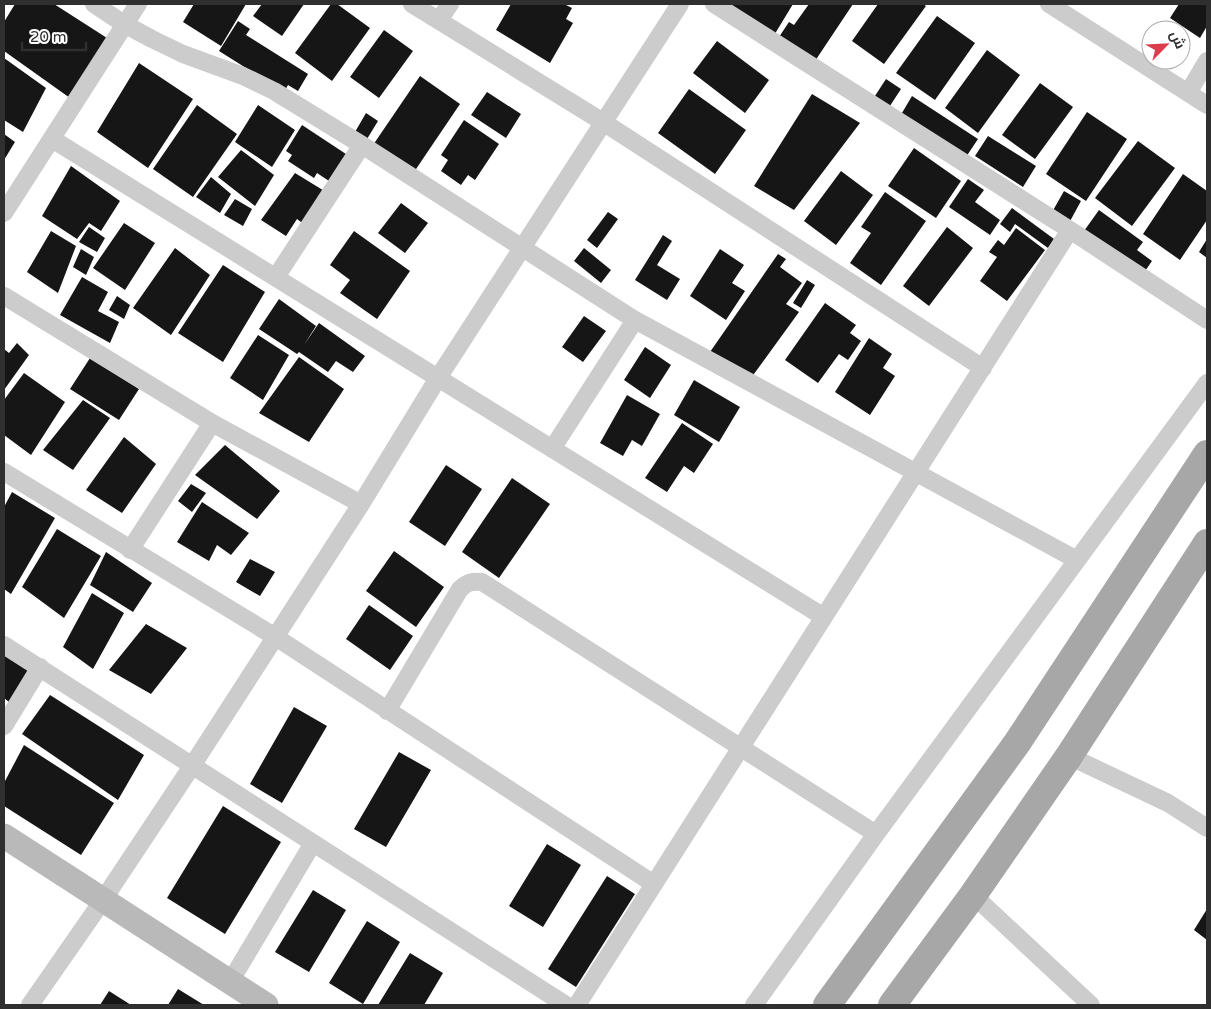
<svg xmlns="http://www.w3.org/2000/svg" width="1211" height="1009" font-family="'Varela Round',Cairo,sans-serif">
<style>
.building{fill:#161616}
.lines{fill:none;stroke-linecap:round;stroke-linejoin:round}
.street{stroke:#ccc;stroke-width:18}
.secondary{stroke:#b9b9b9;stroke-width:25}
.primary{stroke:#a7a7a7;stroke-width:28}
</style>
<rect width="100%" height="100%" fill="#fff"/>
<path class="building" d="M15 4H54L107 38 70 98 4 51V22Z
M194 4H246L221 46 183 22Z
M262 4H304L282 36 253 16Z
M331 4H337L370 28 332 81 295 53Z
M511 4H564L572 8 566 19 573 23 550 63 496 30Z
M728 4H793L773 37Z
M809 4H853L815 61 779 37 789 22 794 25Z
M878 4H923L926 6 884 64 852 41Z
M1179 4H1207V26L1200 38 1170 18Z
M937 16 975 43 935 100 896 73Z
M238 21 250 29 246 35 308 74 298 91 288 85 284 92 219 51Z
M384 30 413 51 379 98 350 77Z
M717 41 769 80 745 113 693 73Z
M987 50 1020 75 978 133 945 108Z
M4 58 46 88 23 132 4 120Z
M139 63 193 99 148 168 97 132Z
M420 76 460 104 414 172 373 145Z
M886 79 901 89 886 112 871 102Z
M1040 83 1073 107 1035 159 1002 135Z
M689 89 746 130 715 174 658 133Z
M487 92 521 114 506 138 471 115Z
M812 94 860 123 794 210 754 186Z
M912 96 978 139 964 160 899 118Z
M197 105 237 134 193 197 153 169Z
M258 105 295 130 272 167 235 142Z
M1087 112 1127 139 1086 201 1046 174Z
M366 113 378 121 367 139 355 132Z
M464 120 499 144 475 180 468 175 461 185 441 171 448 160 441 155Z
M302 125 349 156 332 183 317 173 314 178 288 161 292 155 286 151Z
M4 134 15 142 4 160Z
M988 136 1036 166 1023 187 975 156Z
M1138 141 1175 168 1132 226 1095 198Z
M914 148 961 181 936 218 888 186Z
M241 150 274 175 255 206 218 177Z
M71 166 120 201 101 231 89 223 77 239 42 216Z
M841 171 873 195 836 245 804 221Z
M295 173 326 192 305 225 297 219 286 236 261 220Z
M1183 174 1207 191V220L1180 260 1143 234Z
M211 177 231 194 220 213 196 197Z
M968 179 984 190 975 202 1000 220 990 235 949 207Z
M1064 191 1081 201 1069 223 1051 214Z
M885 192 926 221 881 285 850 263 871 233 861 227Z
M235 199 252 209 243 226 224 215Z
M401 203 428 223 405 253 378 233Z
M1012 208 1054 239 1048 248 1015 224 1010 232 1000 224Z
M1099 210 1143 242 1137 250 1152 261 1143 274 1084 231Z
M608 212 618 219 597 248 587 240Z
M124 223 155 243 125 290 93 268Z
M89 227 105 238 97 252 79 242Z
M947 227 973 248 929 306 903 286Z
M1016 228 1045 250 1007 301 980 281 997 257 989 252 998 240 1004 245Z
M51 231 76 246 58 293 27 272Z
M354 231 410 271 377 319 340 293 350 280 330 265Z
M663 235 672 241 657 265 680 279 667 300 635 280Z
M1207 239V258L1199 252Z
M175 248 210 275 171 335 133 308Z
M584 248 611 270 601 283 574 261Z
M81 249 94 257 86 275 73 267Z
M720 249 744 265 732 283 745 291 726 320 690 296Z
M778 254 786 259 780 267 802 283 786 304 799 312 751 378 710 352Z
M223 265 265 292 223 362 178 333Z
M82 277 108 292 98 311 119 322 110 343 60 315Z
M807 280 815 285 801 308 793 303Z
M117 296 130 305 124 319 109 310Z
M279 299 316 326 304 345 319 323 365 356 353 372 336 361 328 372 299 352 297 354 259 329Z
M825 303 856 325 850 333 861 341 848 360 839 354 818 383 785 360Z
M584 316 606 331 583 362 562 347Z
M258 335 289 355 263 400 230 378Z
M869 338 892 354 883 368 895 376 870 415 835 392Z
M17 343 29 355 4 390V349L9 353Z
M645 347 671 365 650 398 624 380Z
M299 357 344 389 309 442 259 413Z
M90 358 139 389 119 420 70 389Z
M24 373 65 402 31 455 4 435V400Z
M694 380 740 407 719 442 674 415Z
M627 395 660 414 642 446 632 440 623 456 600 443Z
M83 400 110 418 73 470 43 450Z
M682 423 713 444 694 473 684 466 667 492 645 478Z
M124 437 156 464 122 513 86 490Z
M225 445 280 491 257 519 195 475Z
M446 465 482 489 445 546 409 522Z
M512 478 550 504 499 578 462 552Z
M191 484 206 493 192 512 178 501Z
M12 492 55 518 11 594 4 589V507Z
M202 502 249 533 231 555 217 545 209 561 177 542Z
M57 529 101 556 64 618 22 587Z
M394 551 444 587 416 627 366 591Z
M106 552 152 583 133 612 90 585Z
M250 559 275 572 260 596 236 582Z
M92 593 124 613 93 669 63 647Z
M369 605 413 636 390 670 346 639Z
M146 624 187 648 151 694 109 670Z
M4 654 30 669 9 702 4 698Z
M50 695 144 755 118 800 22 734Z
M294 707 327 726 282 803 250 784Z
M24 745 114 803 81 855 4 806V783Z
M399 752 431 770 386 847 354 829Z
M223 806 281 842 225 934 167 898Z
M547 844 581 865 543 927 509 906Z
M607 876 635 894 576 987 548 969Z
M313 890 346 910 309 972 275 952Z
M1207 909V940L1194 930Z
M367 921 400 942 363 1004 329 983Z
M410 953 443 973 424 1005H378Z
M178 989 204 1005H168Z
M109 991 131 1005H100Z"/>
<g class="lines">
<path class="street" d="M94 4 124 24 152 39 183 54 243 76 274 91 362 145 635 320 1077 560
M412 4 603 122 983 368
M714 4 1070 230 1207 320
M1049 4 1207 105
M439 20 450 4
M1188 93 1207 61
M52 139 824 617
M4 213 138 4
M276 277 362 145
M4 296 212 423 361 504
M552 449 635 320
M4 472 274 636 654 884
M130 550 212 423
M4 645 566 1005
M387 711 460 589C468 582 472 581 482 582L876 834
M4 726 40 667
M1069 756 1168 803 1207 828
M973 895 1091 1005
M230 982 313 843
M30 1005 103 900 192 766 361 504 438 378 680 4
M577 1005 1070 230
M754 1005 876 834 1207 383"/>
<path class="secondary" d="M4 836 266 1005"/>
<path class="primary" d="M827 1005 1017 743 1207 454
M892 1005 973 895 1069 756 1207 543"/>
</g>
<rect width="1211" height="1009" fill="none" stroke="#2f2f2f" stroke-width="10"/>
<g transform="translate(1166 45) rotate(66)"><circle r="24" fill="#ffffff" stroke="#acacac"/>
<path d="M0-4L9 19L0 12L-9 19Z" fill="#da3d4c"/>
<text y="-8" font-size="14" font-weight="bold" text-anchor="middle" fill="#2f2f2f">ش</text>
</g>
<path d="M22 42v8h64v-8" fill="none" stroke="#2f2f2f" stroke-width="2.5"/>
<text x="30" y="42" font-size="15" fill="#2f2f2f" stroke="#ffffff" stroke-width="4" paint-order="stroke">20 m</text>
</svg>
